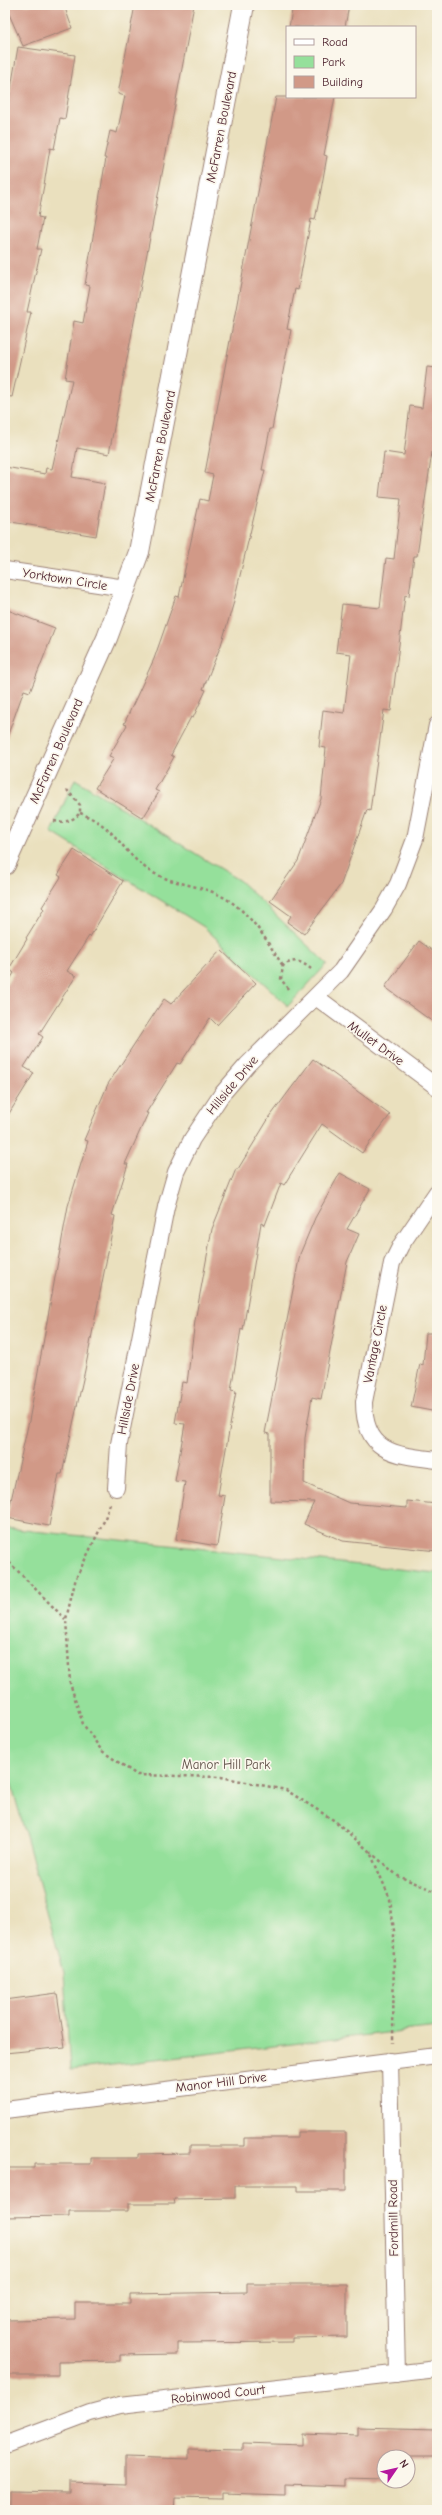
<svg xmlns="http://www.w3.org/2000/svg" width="442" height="2515" font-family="'Comic Neue',sans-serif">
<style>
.green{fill:#95e09b;stroke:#708063}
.building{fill:#d19987}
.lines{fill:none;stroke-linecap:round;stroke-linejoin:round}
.minor-casing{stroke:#9a8074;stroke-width:18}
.tertiary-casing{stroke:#9a8074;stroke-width:22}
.path{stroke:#9a8074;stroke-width:2.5;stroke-dasharray:3 3;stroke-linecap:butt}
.minor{stroke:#fff;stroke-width:16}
.tertiary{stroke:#fff;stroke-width:20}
.labels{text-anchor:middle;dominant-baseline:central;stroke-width:3.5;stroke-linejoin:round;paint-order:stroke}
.street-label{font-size:13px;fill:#4a1f2b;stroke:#fbf7ec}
.park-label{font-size:13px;fill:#5d4f47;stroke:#fbf7ec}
</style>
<rect width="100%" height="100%" fill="#fbf7ec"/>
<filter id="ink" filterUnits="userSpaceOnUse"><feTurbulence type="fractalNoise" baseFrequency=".025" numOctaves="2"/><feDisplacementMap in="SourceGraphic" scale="8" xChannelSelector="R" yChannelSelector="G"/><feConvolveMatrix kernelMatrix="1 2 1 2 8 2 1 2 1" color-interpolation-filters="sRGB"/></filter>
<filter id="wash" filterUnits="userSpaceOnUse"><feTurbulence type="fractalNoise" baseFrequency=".012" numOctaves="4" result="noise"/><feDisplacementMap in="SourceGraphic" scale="16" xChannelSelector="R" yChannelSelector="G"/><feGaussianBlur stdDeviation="0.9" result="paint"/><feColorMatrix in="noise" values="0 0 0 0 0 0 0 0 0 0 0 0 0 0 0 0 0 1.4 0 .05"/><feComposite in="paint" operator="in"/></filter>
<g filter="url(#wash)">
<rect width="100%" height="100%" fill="#eae0be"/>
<path class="green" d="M75 779 240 881 327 964 288 1006 204 927 51 832Z
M5 1528 437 1573V2027L70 2070 64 1973 5 1761Z"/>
<g id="blocks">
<path class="building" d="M5 5H64L72 28 23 46Z
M135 5H194L109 454 77 448 72 477 105 483 96 536 5 521V467L45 474 46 468 52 469 72 380 65 379 74 321 83 323 90 286 85 285 106 158H104L110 131 117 133 125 96 118 94Z
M293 5H349L345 27H289Z
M18 47 75 55 65 119 60 118 54 149 50 148 44 185 38 217 43 218 37 249H41L27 312H31L12 397 5 396V111H7Z
M276 97H335L324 155 327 156 321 190 315 220 311 219 298 290 295 289 287 329 291 330 272 429H270L262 470H265L233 605 221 645 203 689 206 690 193 718 191 717 171 755 174 757 155 790 159 792 143 818 95 788 114 758 109 756 127 725 124 724 154 659 176 596 179 597 200 499 208 501 213 475 205 473Z
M427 367 437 368V452H432L417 556H414L409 596 405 595 391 711 384 710 370 811 367 810 341 884 304 934 287 922 291 916 270 901 298 861 321 799 326 748 319 747 323 710 344 713 351 654 336 652 342 604 380 608 386 558 394 559 401 499 379 497 384 452 404 455 410 406 422 408Z
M5 609 55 628 30 692 24 690 7 737H5Z
M74 850 123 881 90 937 89 936 67 971 76 976 39 1034 43 1037 24 1067 34 1073 5 1120V987L14 973 9 969 27 939 26 938 44 909 42 907 61 877 58 875Z
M419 941 437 954V1025L385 987Z
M221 950 256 983 217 1025 210 1018 180 1064 177 1063 146 1113H148L125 1164H128L112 1215 115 1216 85 1370 62 1474H59L49 1526 7 1518 29 1421 68 1206 88 1141 84 1140 108 1084 164 999 171 1004Z
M313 1059 390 1115 362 1153 322 1124 284 1185 281 1183 265 1225 261 1223 243 1330 241 1329 231 1390 236 1391 218 1495 225 1496 217 1546 176 1539 185 1482 175 1481 185 1424 175 1423 182 1382 187 1383 195 1321 212 1229 236 1169H238L269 1118Z
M340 1173 370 1189 347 1229 359 1234 347 1262 321 1399 312 1397 305 1438 304 1483 349 1503 407 1508V1501L437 1504V1551L343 1541 304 1524 314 1502 270 1501V1434L265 1433 300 1254 315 1218Z
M426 1333H437V1412L411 1407 420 1364 423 1365Z
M57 1993 65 2047 5 2053V2000Z
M297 2132H346V2191H298V2186H235V2198L174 2199 175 2204H128V2211H69V2216L5 2217V2168H34V2164H91V2158H138V2154L190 2153V2146H244V2138H297Z
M247 2284H347V2337L292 2338V2342L177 2343V2354L120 2355V2361L58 2362V2375H5V2320L75 2319V2303H130V2294L247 2292Z
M357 2427 437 2429V2457H384V2479L345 2478V2486L285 2484V2495L222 2493V2499L175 2498 174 2510H9V2491L69 2492V2482L125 2484V2457L189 2459V2449L243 2450V2443L303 2445V2434L357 2436Z"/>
</g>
</g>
<g filter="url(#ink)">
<use href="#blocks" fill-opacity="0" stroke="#9a8074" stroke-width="1"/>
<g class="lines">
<g class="minor-casing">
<path id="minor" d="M5 570 125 588
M316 997 437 1087
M437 1192 401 1245 392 1263 364 1402C364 1453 395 1455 437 1460
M116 1488 119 1444 166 1207 176 1172 192 1139 222 1094 247 1065 341 971 384 909 398 884 415 839 437 725
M390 2061 397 2374
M5 2110 437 2056
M5 2445 90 2413 120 2405 437 2369"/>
</g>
<g class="tertiary-casing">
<path id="tertiary" d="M5 865 107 638 139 552 244 5"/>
</g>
<path class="path" d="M80 813C118 828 119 849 147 869 166 882 189 884 210 891 247 905 263 935 283 966
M54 821C64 823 73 821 80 813V805L67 790
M288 989 281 979 283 966C294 958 301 961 311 969
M110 1504 104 1521 76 1578 66 1619 70 1683 83 1724 102 1751 137 1775 221 1777 286 1790 335 1821 370 1852 390 1899 394 1931 393 2043
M5 1558 65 1619
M370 1852 398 1876 437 1892"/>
<use href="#minor" class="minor"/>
<use href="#tertiary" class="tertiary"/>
</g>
</g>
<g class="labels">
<g class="street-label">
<text transform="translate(221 127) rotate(-79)">McFarren Boulevard</text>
<text transform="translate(160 446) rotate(-79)">McFarren Boulevard</text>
<text transform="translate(65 579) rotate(9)">Yorktown Circle</text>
<text transform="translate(56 751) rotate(-66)">McFarren Boulevard</text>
<text transform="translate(376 1043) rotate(36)">Mullet Drive</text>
<text transform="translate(232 1085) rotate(-50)">Hillside Drive</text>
<text transform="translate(375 1344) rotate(-79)">Vantage Circle</text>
<text transform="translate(128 1399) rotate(-79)">Hillside Drive</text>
<text transform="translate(221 2082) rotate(-7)">Manor Hill Drive</text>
<text transform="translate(393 2218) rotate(-91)">Fordmill Road</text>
<text transform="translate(218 2394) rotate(-6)">Robinwood Court</text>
</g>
<g class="park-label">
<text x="226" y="1764">Manor Hill Park</text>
</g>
</g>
<rect width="442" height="2515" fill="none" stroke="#fbf7ec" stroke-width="20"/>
<rect x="286" y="26" width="130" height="72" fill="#fbf7ec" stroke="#b4a19f"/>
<rect x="294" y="39" width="20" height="6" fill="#ffffff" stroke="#b4a19f"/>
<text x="322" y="46" font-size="12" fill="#4a1f2b">Road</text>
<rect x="294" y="56" width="20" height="12" fill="#95e09b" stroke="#b4a19f"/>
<text x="322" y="66" font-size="12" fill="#4a1f2b">Park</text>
<rect x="294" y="76" width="20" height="12" fill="#d19987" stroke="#b4a19f"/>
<text x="322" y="86" font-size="12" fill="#4a1f2b">Building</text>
<g transform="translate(396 2469) rotate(56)"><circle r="19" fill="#fbf7ec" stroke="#b4a19f"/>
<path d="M0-3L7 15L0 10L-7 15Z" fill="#b5179e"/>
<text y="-6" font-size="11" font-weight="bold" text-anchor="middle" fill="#4a1f2b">N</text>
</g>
</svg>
